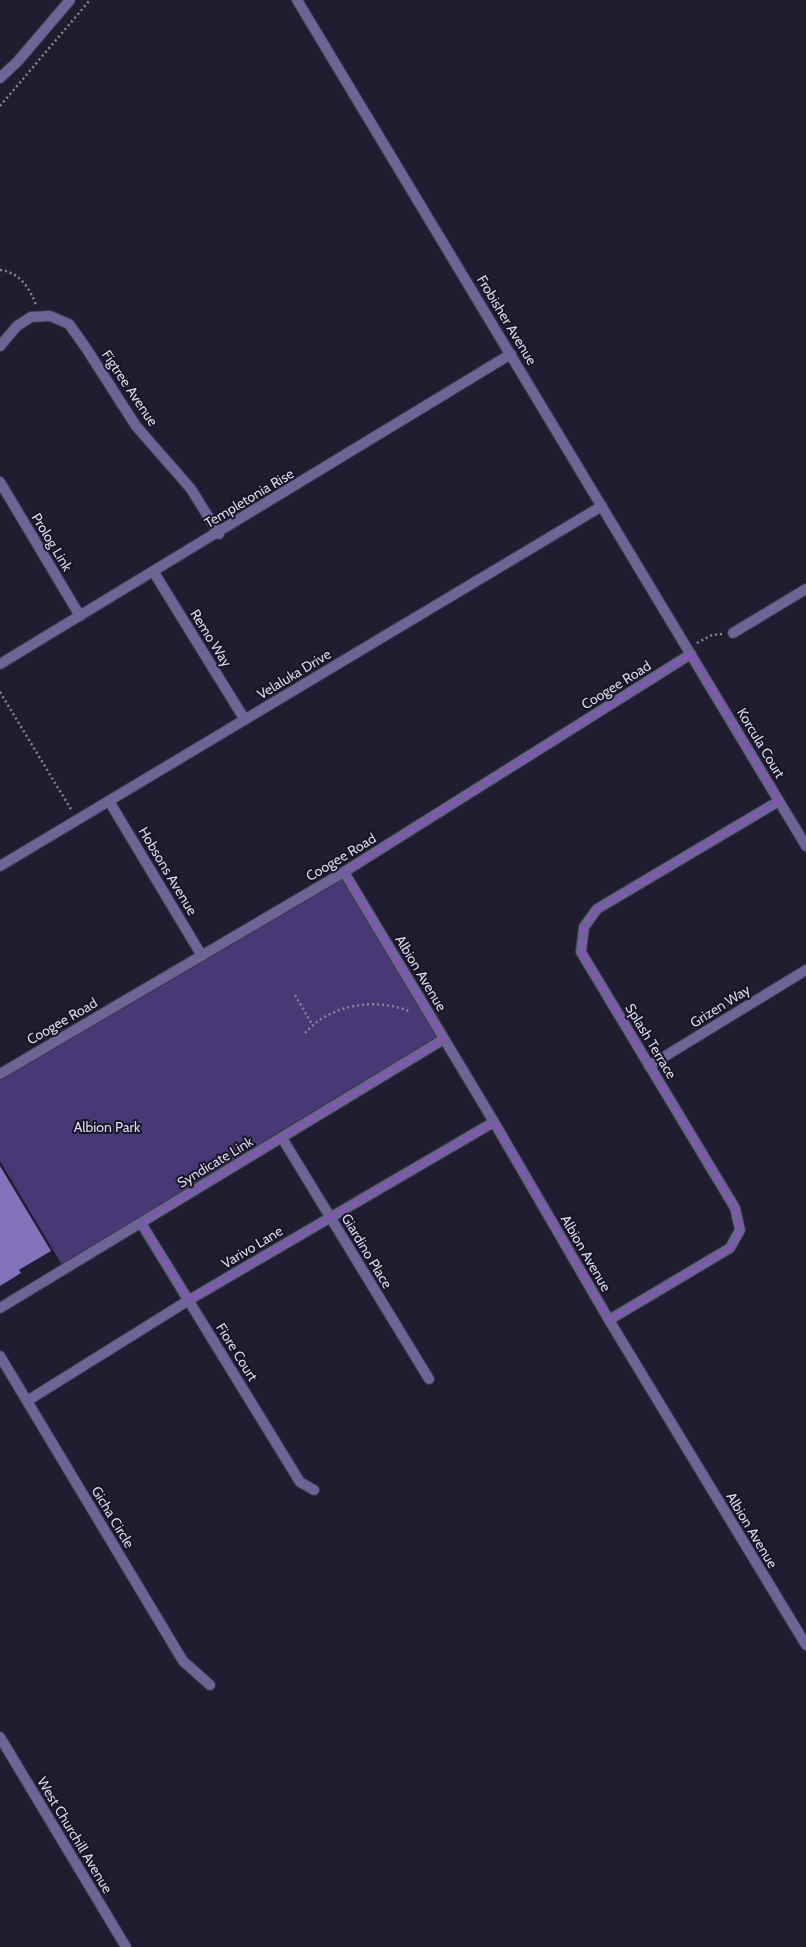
<svg xmlns="http://www.w3.org/2000/svg" width="806" height="1947" font-family="Cabin,sans-serif">
<style>
.green{fill:#483876}
.building{fill:#8273ba}
.lines{fill:none;stroke-linecap:round;stroke-linejoin:round}
.minor-casing{stroke:#3b374a;stroke-width:12}
.path{stroke:#878495;stroke-width:2.5;stroke-dasharray:2 3;stroke-linecap:butt}
.minor{stroke:#6e6495;stroke-width:10}
.marked{fill:none;stroke:#8e4ec7;stroke-width:3;stroke-dasharray:8 5;stroke-linejoin:round}
.labels{text-anchor:middle;dominant-baseline:central;stroke-width:4;stroke-linejoin:round;paint-order:stroke}
.street-label{font-size:14px;fill:#dad8e6;stroke:#181427}
.park-label{font-size:14px;fill:#dedbef;stroke:#181427}
</style>
<rect width="100%" height="100%" fill="#211d31"/>
<path class="green" d="M344 872 444 1039 65 1270 0 1161V1074Z"/>
<path class="building" d="M0 1166 51 1251 22 1268 19 1270 21 1273 0 1286Z"/>
<g class="lines">
<g class="minor-casing">
<path id="minor" d="M297 0 806 846
M0 78 18 61 70 0
M0 346 17 326 31 317 50 316 69 324 86 348 136 426 191 489 219 534
M0 482 80 616
M153 571 245 720
M733 633 806 589
M0 664C171 562 341 458 511 354
M109 801 202 956
M0 866 602 506
M344 872 494 1122 609 1320 806 1645
M649 1066 806 970
M0 1074 344 872 691 654
M282 1138 429 1379
M141 1223 300 1482 314 1490
M0 1308 444 1039
M609 1320 730 1248 740 1230 735 1208 581 952 584 927 597 909 779 801
M0 1356 183 1661 210 1685
M27 1401 189 1300 494 1122
M0 1737 126 1947"/>
</g>
<path class="path" d="M0 106 90 0
M0 270C19 272 30 288 36 305
M697 643 712 635 722 634
M0 692 72 811
M295 995 313 1026
M305 1033C330 1004 377 997 411 1012"/>
<use href="#minor" class="minor"/>
</g>
<path class="marked" d="M691 654 779 801 597 909 584 927 581 952 735 1208 740 1230 730 1248 609 1320 494 1122 189 1300 141 1223 444 1039 344 872Z"/>
<g class="labels">
<g class="street-label">
<text transform="translate(507 320) rotate(59)">Frobisher Avenue</text>
<text transform="translate(130 388) rotate(56)">Figtree Avenue</text>
<text transform="translate(249 498) rotate(-31)">Templetonia Rise</text>
<text transform="translate(52 542) rotate(59)">Prolog Link</text>
<text transform="translate(211 638) rotate(58)">Remo Way</text>
<text transform="translate(294 674) rotate(-31)">Velaluka Drive</text>
<text transform="translate(616 685) rotate(-32)">Coogee Road</text>
<text transform="translate(761 743) rotate(59)">Korcula Court</text>
<text transform="translate(341 857) rotate(-31)">Coogee Road</text>
<text transform="translate(168 871) rotate(59)">Hobsons Avenue</text>
<text transform="translate(421 973) rotate(59)">Albion Avenue</text>
<text transform="translate(720 1006) rotate(-32)">Grizen Way</text>
<text transform="translate(62 1021) rotate(-30)">Coogee Road</text>
<text transform="translate(651 1041) rotate(59)">Splash Terrace</text>
<text transform="translate(215 1162) rotate(-31)">Syndicate Link</text>
<text transform="translate(252 1247) rotate(-31)">Varivo Lane</text>
<text transform="translate(367 1251) rotate(59)">Giardino Place</text>
<text transform="translate(586 1253) rotate(60)">Albion Avenue</text>
<text transform="translate(237 1352) rotate(58)">Fiore Court</text>
<text transform="translate(113 1517) rotate(59)">Gicha Circle</text>
<text transform="translate(752 1530) rotate(59)">Albion Avenue</text>
<text transform="translate(75 1835) rotate(59)">West Churchill Avenue</text>
</g>
<g class="park-label">
<text x="107" y="1127">Albion Park</text>
</g>
</g>
</svg>
